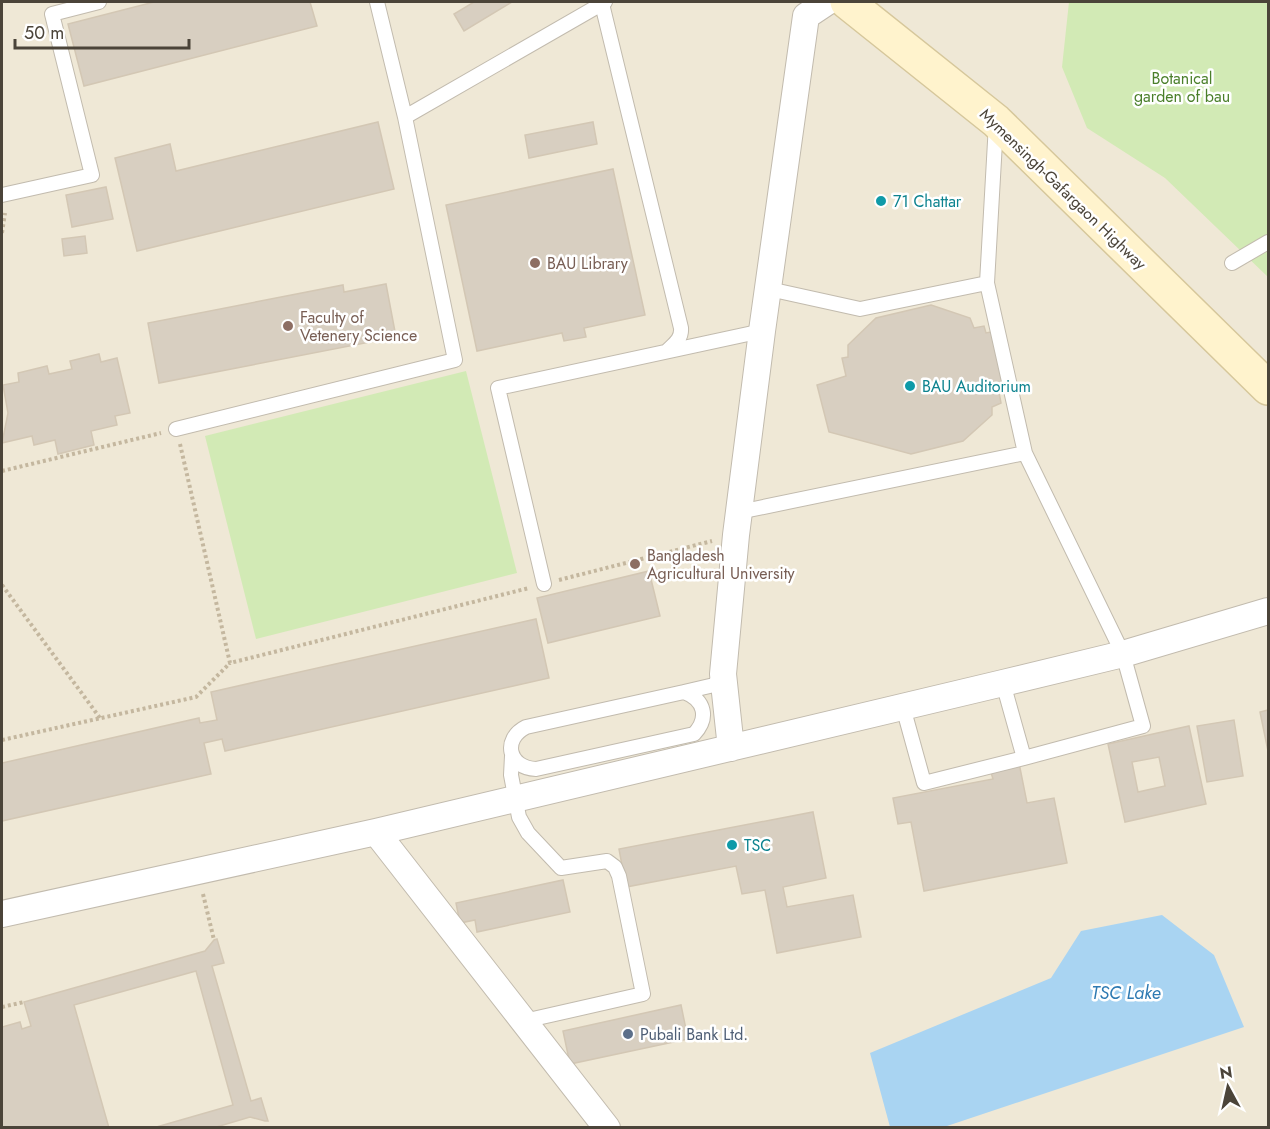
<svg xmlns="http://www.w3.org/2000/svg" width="1270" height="1129" font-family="Jost,sans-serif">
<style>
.education{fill:#efe8d6}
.green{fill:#d2eab5}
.water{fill:#a9d4f2}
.building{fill:#d8cfc1;stroke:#d3c7b4;stroke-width:1.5;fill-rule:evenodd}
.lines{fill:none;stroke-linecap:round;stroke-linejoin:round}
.service-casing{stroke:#c2bbae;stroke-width:16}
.minor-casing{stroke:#c2bbae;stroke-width:28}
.secondary-casing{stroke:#d6c79b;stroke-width:36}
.path{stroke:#c4b79f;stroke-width:4;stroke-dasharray:3 3;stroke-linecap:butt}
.service{stroke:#fff;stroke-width:14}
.minor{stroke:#fff;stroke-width:26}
.secondary{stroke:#fff3cd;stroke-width:33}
.culture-dot{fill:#0f9aa8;stroke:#fff;stroke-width:2}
.education-dot{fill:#8d6e63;stroke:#fff;stroke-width:2}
.service-dot{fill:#5c6f8a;stroke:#fff;stroke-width:2}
.labels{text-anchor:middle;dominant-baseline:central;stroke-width:5;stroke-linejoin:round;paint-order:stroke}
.park-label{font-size:16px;fill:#4a7f2a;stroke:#fff}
.street-label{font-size:16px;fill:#4b4439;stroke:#fff}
.culture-label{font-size:16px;fill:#0d838f;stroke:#fff;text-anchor:start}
.education-label{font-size:16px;fill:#785e54;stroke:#fff;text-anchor:start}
.service-label{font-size:16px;fill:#4e5e75;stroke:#fff;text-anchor:start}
.water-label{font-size:18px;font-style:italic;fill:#2e7ab2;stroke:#fff}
</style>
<rect width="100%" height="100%" fill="#f6f3ec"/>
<path class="education" d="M2 2H1268V1127H2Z"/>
<path class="green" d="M1069 2H1268V277L1165 178 1087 128 1062 67Z
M466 371 517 573 256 639 205 436Z"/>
<path class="water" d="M1162 915 1214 955 1244 1027 944 1127H890L870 1053 1051 978 1081 931Z"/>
<path class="building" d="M154 2H310L317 26 84 86 68 24Z
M474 2H512L464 31 454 14Z
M378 122 394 189 137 251 115 158 170 144 176 171Z
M593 122 597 144 529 158 525 135Z
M613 169 645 315 584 328 586 337 564 341 562 333 477 351 446 205Z
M106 187 113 219 72 227 66 195Z
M85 236 87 253 64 256 62 239Z
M386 284 396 337 159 383 148 323 343 285 344 292Z
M931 305 970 318 974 328 984 326 986 333 996 331 1006 386 998 387 1001 403 992 407V415L963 441 911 454 829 432 817 385 846 376 842 358 848 357V345L876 318Z
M99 354 101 362 117 358 130 413 115 416 117 425 91 431 94 445 58 454 55 440 34 445 32 436 2 443 8 413 3 385 19 382 18 373 47 366 49 374 72 369 70 361Z
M649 571 660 616 548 643 537 598Z
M536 619 549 678 225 751 222 739 204 743 211 774 2 821V763L199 718 200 723 217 720 211 692Z
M1268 710V751L1260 712Z
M1234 720 1243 776 1207 782 1197 726Z
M1189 726 1206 804 1125 822 1108 744ZM1159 757 1165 786 1138 792 1132 762Z
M1019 763 1027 803 1054 798 1067 863 924 891 911 822 898 824 893 798 993 779 990 769Z
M813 812 826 878 783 887 787 907 853 895 861 937 777 953 765 890 742 894 736 866 626 887 619 849Z
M563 880 570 912 477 932 475 920 460 923 456 903Z
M217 939 224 963 212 966 251 1101 261 1098 268 1121H265L250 1117 213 1128H153L233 1105 196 971 74 1005 109 1128H2V1027L20 1022 22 1029 31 1026 24 1002 205 951 214 940Z
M681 1005 688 1039 570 1064 563 1031Z"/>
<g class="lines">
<g class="service-casing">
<path id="service" d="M602 4 681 328C682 339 674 344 667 351
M405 117 605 2
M2 195 92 175 52 14 99 2
M1232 263 1268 242
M987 283 1025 453 1123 654 1143 726 1024 758
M769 289 860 309 987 283 996 124
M176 429 455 360 405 117 377 2
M739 512 1025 453
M544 584 498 388 762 331
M684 692C705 700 709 718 694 734L536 769C508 768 502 739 526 727Z
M684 692 714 685 723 674
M903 707 924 783 1024 758 1003 683
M512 756 511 775 519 817 528 833 561 868 607 861 615 867 619 876 643 994 524 1021"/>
</g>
<g class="minor-casing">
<path id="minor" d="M731 748 723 674 736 535 762 331 806 16 827 2
M376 832 607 1128
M2 914 376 832 1003 683 1123 654 1268 611"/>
</g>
<g class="secondary-casing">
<path id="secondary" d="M847 2 996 121 1268 388"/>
</g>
<path class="path" d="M2 233 5 213
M180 444 230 663 529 588
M2 471 161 433
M559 580 712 541
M2 585 100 718
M2 740 196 697 230 663
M203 894 214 940
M2 1007 24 1002"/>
<use href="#service" class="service"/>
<use href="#minor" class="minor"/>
<use href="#secondary" class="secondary"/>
</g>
<g class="culture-dot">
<circle cx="881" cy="201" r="6"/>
<circle cx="910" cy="386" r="6"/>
<circle cx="732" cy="845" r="6"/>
</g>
<g class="education-dot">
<circle cx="535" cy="263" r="6"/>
<circle cx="288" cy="326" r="6"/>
<circle cx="635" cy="564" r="6"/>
</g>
<circle class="service-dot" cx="628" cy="1034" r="6"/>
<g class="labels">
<g class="park-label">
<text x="1182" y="78">Botanical<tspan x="1182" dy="18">garden of bau</tspan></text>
</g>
<g class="street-label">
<text transform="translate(1063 189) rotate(44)">Mymensingh-Gafargaon Highway</text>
</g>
<g class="culture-label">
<text x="893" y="201">71 Chattar</text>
<text x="922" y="386">BAU Auditorium</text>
<text x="744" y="845">TSC</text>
</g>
<g class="education-label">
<text x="547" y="263">BAU Library</text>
<text x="300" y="317">Faculty of<tspan x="300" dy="18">Vetenery Science</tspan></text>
<text x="647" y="555">Bangladesh<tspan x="647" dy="18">Agricultural University</tspan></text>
</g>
<g class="service-label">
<text x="640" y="1034">Pubali Bank Ltd.</text>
</g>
<g class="water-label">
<text x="1126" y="993">TSC Lake</text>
</g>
</g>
<rect width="1270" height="1129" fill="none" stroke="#4b4439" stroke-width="6"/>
<g transform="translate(1228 1087) rotate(352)" stroke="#ffffff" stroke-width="4.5" paint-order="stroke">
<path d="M0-4.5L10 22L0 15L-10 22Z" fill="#4b4439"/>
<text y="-9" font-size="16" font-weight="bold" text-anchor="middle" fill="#4b4439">N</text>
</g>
<path d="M15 39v9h174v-9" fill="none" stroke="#4b4439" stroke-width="3"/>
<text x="24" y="39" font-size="18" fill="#4b4439" stroke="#ffffff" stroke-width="4.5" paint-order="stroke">50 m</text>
</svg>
